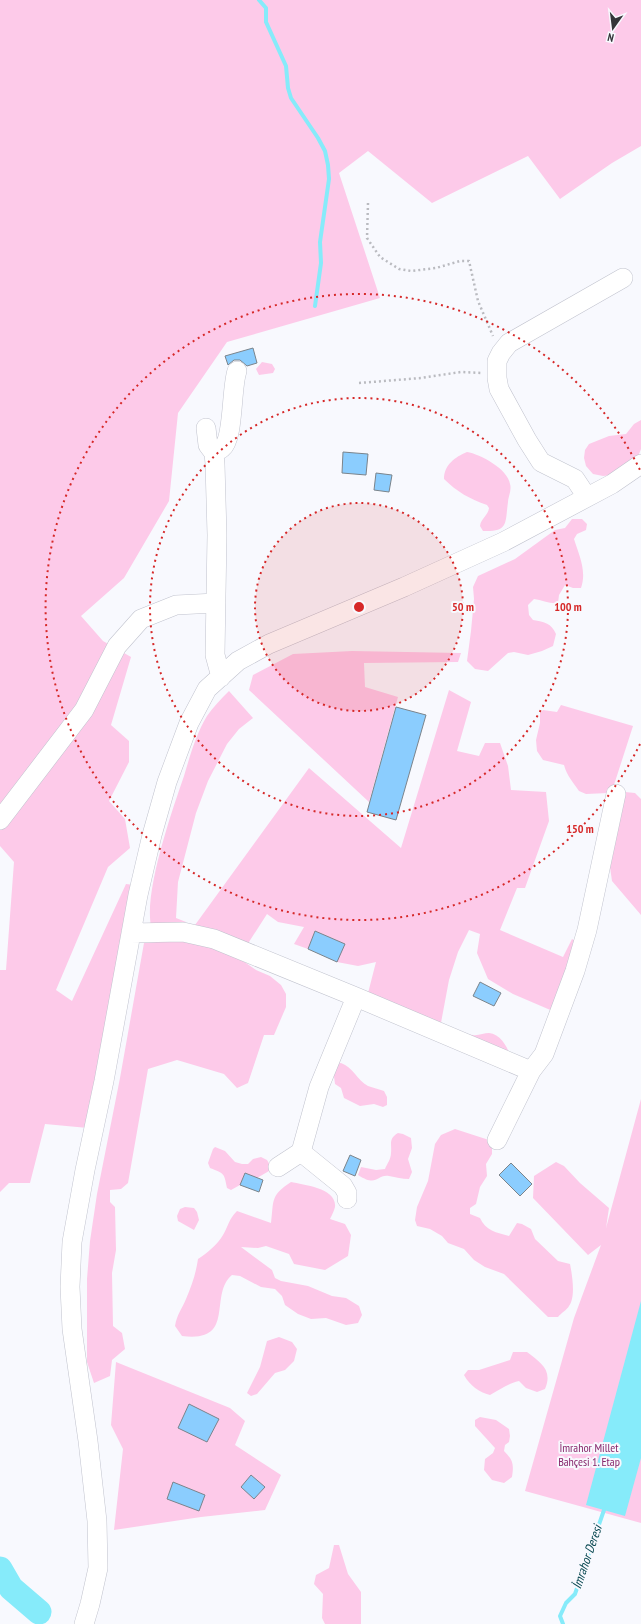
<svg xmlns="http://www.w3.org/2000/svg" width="641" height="1624" font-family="'PT Sans Narrow',sans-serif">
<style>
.green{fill:#fdcae9}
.water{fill:#86ebfa}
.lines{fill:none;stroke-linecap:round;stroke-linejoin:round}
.stream{stroke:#86ebfa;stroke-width:4}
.river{stroke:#86ebfa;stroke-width:25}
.building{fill:#8bcdfe;stroke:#7b848b}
.minor-casing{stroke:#c1c3ce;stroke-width:20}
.path{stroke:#babbc0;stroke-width:2.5;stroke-dasharray:2 3;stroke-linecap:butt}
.minor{stroke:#fff;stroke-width:19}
.ring{fill:none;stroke:#d62828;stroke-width:2;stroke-dasharray:2 4}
.labels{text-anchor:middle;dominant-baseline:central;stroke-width:4;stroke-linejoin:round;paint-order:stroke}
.park-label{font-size:12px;fill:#87276c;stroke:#f8f9fe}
.water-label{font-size:13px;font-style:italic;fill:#0b4a53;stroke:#f8f9fe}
.centre{fill:#d62828;stroke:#f8f9fe;stroke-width:2}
.ring-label{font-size:12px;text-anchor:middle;font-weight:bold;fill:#d62828;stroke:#f8f9fe;stroke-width:4;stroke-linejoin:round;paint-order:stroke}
</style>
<rect width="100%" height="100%" fill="#f8f9fe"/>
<path class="green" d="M0 0H641V146L612 163 560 199 528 156 432 203 368 151 339 173 380 298 227 342 178 413 169 501 124 578 81 616 103 641 131 657 111 725 129 741V762L109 801 125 819 130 848 108 867 56 990 72 1001 126 884 134 885 88 1128 45 1124 30 1183H9L0 1192V970H6L14 862 0 846Z
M262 362 272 364 275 369 273 373 259 375 256 369Z
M641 420V449L637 459 613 475 603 476 593 474 586 466 584 458 585 450 589 444 609 436 626 434 634 424Z
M467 452C480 454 508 469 510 484 512 490 508 497 508 502 505 523 509 532 483 531L480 526C481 518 488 516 489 508L487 505C470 499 457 492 444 479 444 465 455 457 467 452Z
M572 519H582L587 524 586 530 577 534 574 539C579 555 587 571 581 588H573L565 585 559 595 558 603C550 604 542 600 534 599L528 605 529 615 533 620C545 622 551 623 556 634L553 646 542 651 528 655 514 652 508 653 488 671 475 669 467 661 471 631 474 599 473 587 478 576 515 559 555 530 565 528Z
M352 651 461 653 458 662 364 663 365 687 398 697 369 802 249 690 253 675 293 654Z
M449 690 471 702 457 751 479 756 485 743H500L508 766 511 790 546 792 549 821 525 888H517L500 930 563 957 572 939 577 942 555 1012 513 994 488 979 477 953 480 934 469 930 458 952 449 980 440 1028 367 997 376 962 358 966 337 962 315 931 308 949 294 944 304 927 278 922 267 914 247 945 195 925 309 768 401 848Z
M229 691 253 718 239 729 227 744 208 781 196 813 178 882 176 918 186 922 180 926H151C144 891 172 811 184 776 190 756 196 734 207 716 213 707 221 699 229 691Z
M561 705 633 726 613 788 608 793 586 794 579 791C573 782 567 776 564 765L543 760 537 751 536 740 540 723V713L543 710 557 712Z
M625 792 635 793 641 799V915L612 881 608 853Z
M194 939 226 949 256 970 270 976 281 985 286 994V1007L274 1035H264L248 1083 237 1088 224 1074 177 1060 148 1069 128 1183 121 1189 110 1190V1202L115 1207 116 1250 112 1273 113 1326 122 1333 125 1349 112 1360 110 1376 94 1383 87 1362V1279L90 1241 97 1194 120 1078 144 943Z
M463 1033C466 1034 470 1035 473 1035 478 1036 484 1033 489 1033 501 1034 509 1049 511 1059Z
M341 1063C353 1067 357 1080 368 1086 373 1088 379 1089 384 1091L387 1097V1105L383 1107 374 1104 360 1106 344 1098 341 1088 335 1084 333 1069 335 1064Z
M641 1099V1523L525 1491 574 1318 601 1245 588 1255 533 1198 534 1176 556 1162 564 1166 580 1183 609 1208 606 1228Z
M455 1129 492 1141V1154L486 1164 487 1176 480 1187 476 1204 470 1208V1214L480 1218C485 1230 497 1233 509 1236L517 1223 522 1224 531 1229 535 1239 558 1261 570 1264C572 1274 576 1297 569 1306 567 1310 561 1313 558 1317H548L504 1274 485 1267 474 1260 464 1249 448 1243 442 1236 430 1229 417 1226 415 1220 417 1207 428 1181 435 1144 441 1135Z
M398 1133 403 1134 411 1138 412 1148 408 1159 412 1172 409 1179C402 1179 396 1177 389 1176 376 1174 378 1188 358 1175L361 1167 376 1170 385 1169C387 1164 391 1159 391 1153 392 1144 388 1139 398 1133Z
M215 1147 225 1151 235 1162 242 1164H248L253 1159 261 1157 267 1160 270 1165 269 1171 257 1178 245 1174 240 1185 231 1190 227 1188C224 1173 225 1174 210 1168L208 1163 213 1149Z
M291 1182C304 1185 337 1188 335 1207 334 1211 332 1215 330 1219L345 1224 351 1235 348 1256 325 1270 294 1264 289 1254 266 1246 258 1248 241 1247 272 1270 275 1278 281 1281 308 1286 332 1296 346 1298 359 1306 362 1315 358 1323 346 1325 326 1318 311 1319 298 1314 285 1305 282 1296 275 1289 261 1287 240 1276 232 1275C208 1295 237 1343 182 1336L175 1326C177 1314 182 1309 186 1299 192 1285 196 1273 198 1259 207 1253 217 1245 223 1235 229 1225 228 1220 237 1211L271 1223C274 1200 270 1196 291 1182Z
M185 1207 194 1208 197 1212 199 1220 194 1230 178 1221 177 1216 180 1209Z
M279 1337 292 1342 297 1349 294 1361 285 1370 275 1373 257 1394 251 1396 247 1393 260 1367 267 1341Z
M513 1352H527C541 1363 553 1370 545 1389L537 1392 526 1388 519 1381C507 1384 500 1390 490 1395 479 1392 470 1386 464 1375L468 1370H479L510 1360Z
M116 1362 230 1408 245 1421 235 1445 281 1475 265 1510 201 1517 114 1530 123 1449 111 1425Z
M480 1417 496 1420 509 1429 510 1436 509 1442 505 1445 504 1451C513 1460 514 1464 512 1477L504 1483 492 1480 484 1470 485 1459 493 1453 495 1448 475 1426V1420Z
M334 1545H339L348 1574 361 1592V1624H325L322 1618 323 1594 314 1584 316 1575 329 1568Z"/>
<path class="water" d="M641 1301V1458L625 1516 586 1505Z"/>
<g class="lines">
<path class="stream" d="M259 0 266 8V22L286 66 288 88 291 98 318 138 325 151 328 165 329 179 320 242 321 263 315 306
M563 1624 560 1616 566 1603 575 1594 604 1510"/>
<path class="river" d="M0 1569 11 1588 39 1612"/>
</g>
<path class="building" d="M253 348 257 363 247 366 240 360H234L228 365 225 356Z
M343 452 368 454 366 475 342 473Z
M376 473 392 475 389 492 374 490Z
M396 707 426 715 396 820 367 812Z
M315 931 345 944 337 962 308 949Z
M480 982 501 993 494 1006 473 996Z
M350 1155 361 1160 355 1176 343 1171Z
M511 1163 532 1184 520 1196 499 1175Z
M245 1173 263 1180 259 1192 240 1185Z
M189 1404 219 1419 207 1442 178 1428Z
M251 1475 265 1487 254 1499 241 1487Z
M173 1482 205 1495 199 1511 167 1499Z"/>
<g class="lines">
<g class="minor-casing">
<path id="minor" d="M206 428 208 445 214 453 215 464 217 535 215 655 221 677
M214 453C216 451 220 450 222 448 234 439 231 388 237 371
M587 497 575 479 541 462 527 440 499 389 497 378V361L501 353 509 343 623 278
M0 820 84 710 117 646 141 619 176 605 216 603
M131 933 183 932 214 939 356 997 531 1071
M497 1140 531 1071 544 1054 575 971 587 930 616 794
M301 1152 319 1087 356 997
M278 1167 301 1152 343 1186 347 1193V1199
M84 1624 90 1604 98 1568 97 1521 88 1441 72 1329 70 1287 72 1242 85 1170 104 1081 138 895 152 835 167 782 189 723 207 689 238 661 269 644 404 587 503 542 612 484 641 464"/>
</g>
<path class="path" d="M368 203 367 238 380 257 399 269 411 271 436 268 460 261H469L478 301 493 336
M359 383 421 378 461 372 481 373"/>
<use href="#minor" class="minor"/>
</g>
<circle cx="359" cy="607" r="104" fill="#d62828" fill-opacity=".12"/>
<g class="ring">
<circle cx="359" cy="607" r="104"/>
<circle cx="359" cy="607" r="209"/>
<path d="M640 744A313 313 0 1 1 640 470"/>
</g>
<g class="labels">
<g class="park-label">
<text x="589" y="1447">İmrahor Millet<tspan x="589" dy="14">Bahçesi 1. Etap</tspan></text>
</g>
<g class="water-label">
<text transform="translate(587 1557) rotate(-71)">İmrahor Deresi</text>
</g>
</g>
<circle cx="359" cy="607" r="6" class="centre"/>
<g class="ring-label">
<text x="463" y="611">50 m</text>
<text x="568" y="611">100 m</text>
<text x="580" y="833">150 m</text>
</g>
<g transform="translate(613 28) rotate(194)" stroke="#f8f9fe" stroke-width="3" paint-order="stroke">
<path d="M0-3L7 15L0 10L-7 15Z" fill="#343539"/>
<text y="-6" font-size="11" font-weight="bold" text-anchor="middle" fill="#343539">N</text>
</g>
</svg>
